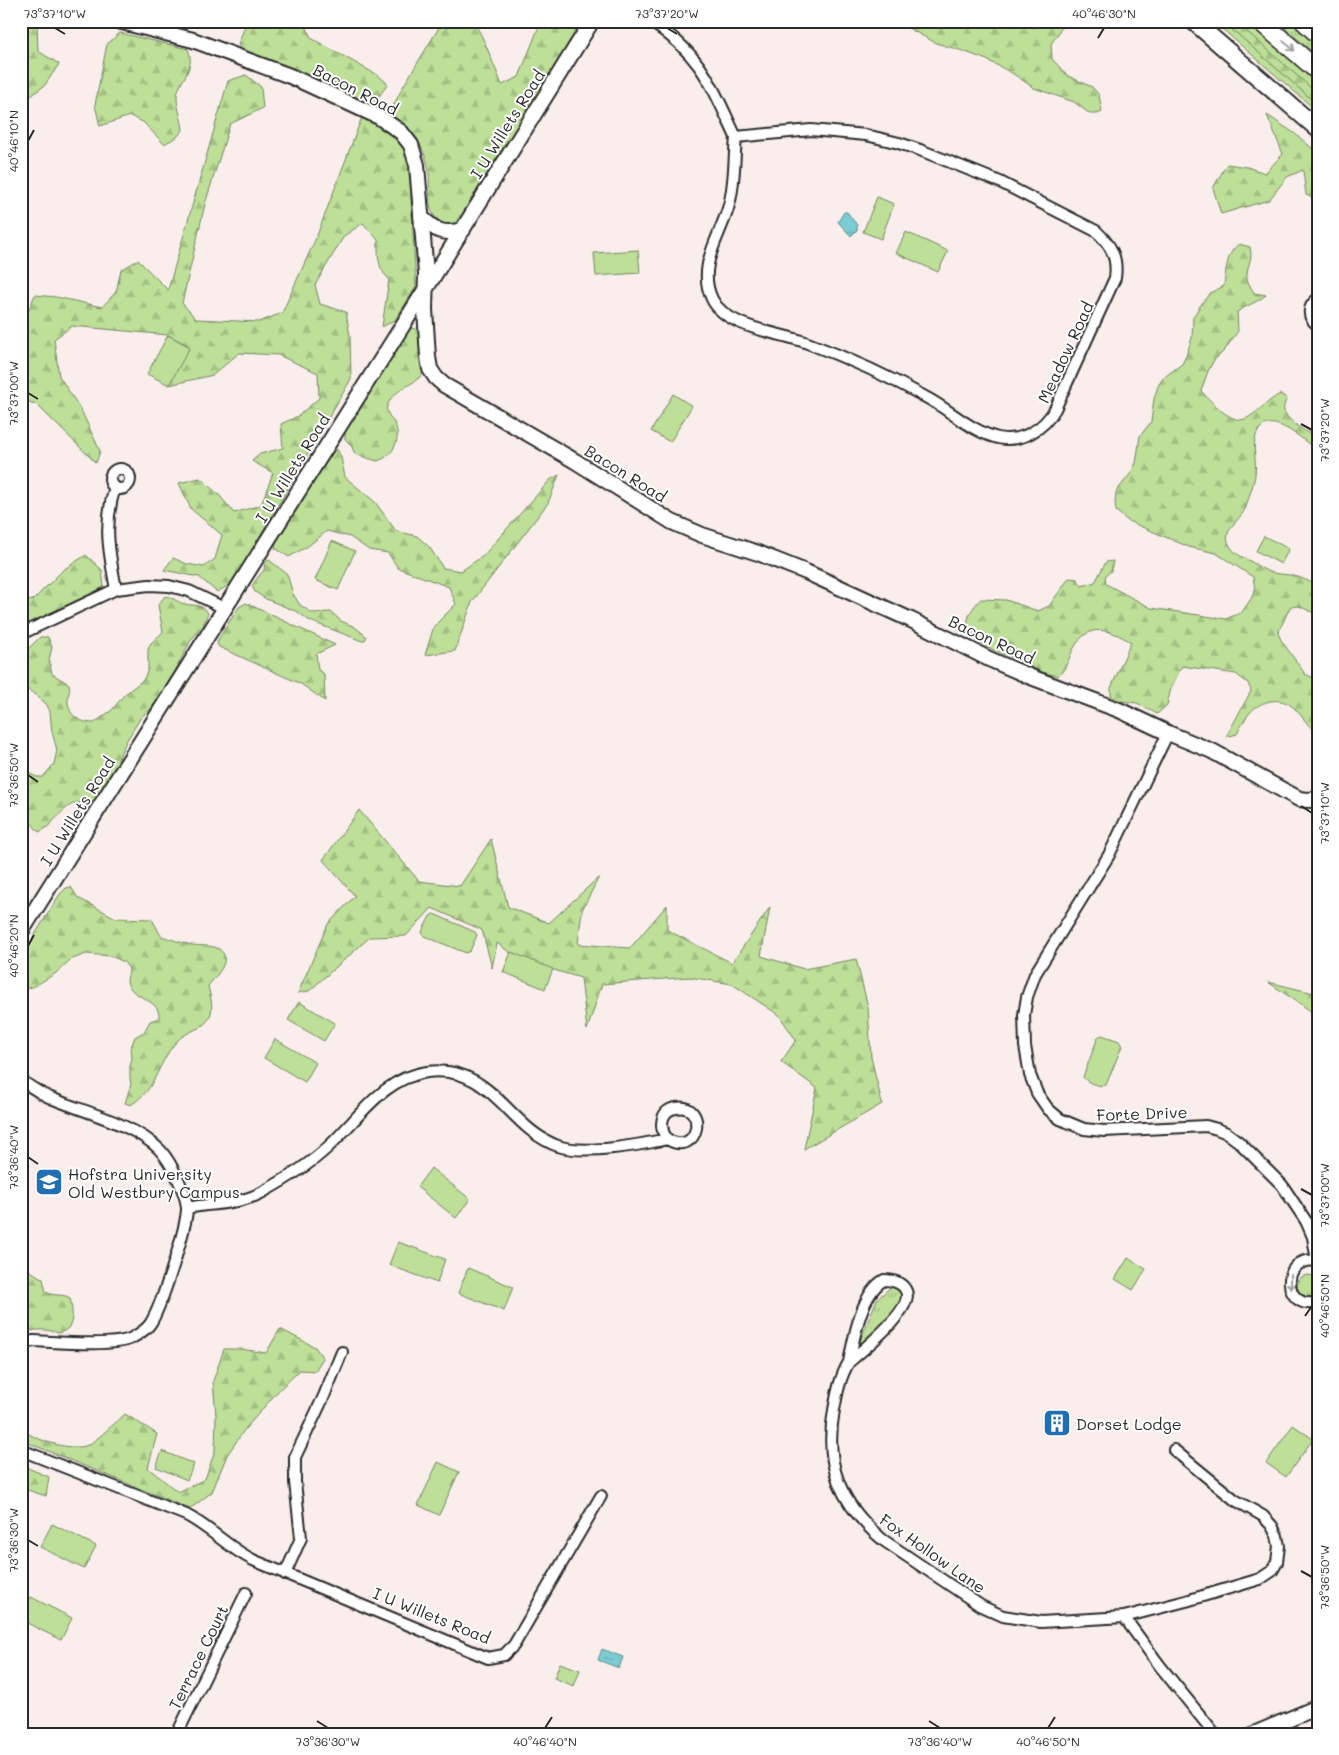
<svg xmlns="http://www.w3.org/2000/svg" width="1339" height="1755" font-family="Mali,sans-serif">
<style>
.grass{fill:url(#grass-tufts);stroke:#748562}
.forest{fill:url(#forest-firs);stroke:#748562}
.pitch{fill:#bddf98;stroke:#748562}
.water{fill:url(#water-ripples);stroke:#5b8c90}
.lines{fill:none;stroke-linecap:round;stroke-linejoin:round}
.street-casing{stroke:#2b2b2b;stroke-width:14}
.secondary-casing{stroke:#2b2b2b;stroke-width:18}
.primary-casing{stroke:#2b2b2b;stroke-width:20}
.highway-casing{stroke:#2b2b2b;stroke-width:21}
.street{stroke:#fff;stroke-width:10}
.secondary{stroke:#fff;stroke-width:14}
.primary{stroke:#fff;stroke-width:16}
.highway{stroke:#fff;stroke-width:18}
.oneway{stroke:#a0a0a0}
.ticks{fill:none;stroke:#2b2b2b;stroke-width:2}
.labels{text-anchor:middle;dominant-baseline:central;stroke-width:4;stroke-linejoin:round;paint-order:stroke}
.street-label{font-size:16px;fill:#2b2b2b;stroke:#fff}
.poi-label{font-size:16px;fill:#2b2b2b;stroke:#fff;text-anchor:start}
.neatline{fill:none;stroke:#2b2b2b;stroke-width:2}
.ticks-label{font-size:12px;text-anchor:middle;fill:#2b2b2b}
</style>
<defs>
<pattern id="grass-tufts" width="24" height="20" patternUnits="userSpaceOnUse" patternTransform="scale(1.25)"><rect width="24" height="20" fill="#bddf98"/><path d="M3 7l-1-3M5 7V3M7 7l1-3M15 17l-1-3M17 17v-4M19 17l1-3" fill="none" stroke="#a3c083"/></pattern>
<pattern id="forest-firs" width="22" height="20" patternUnits="userSpaceOnUse" patternTransform="scale(1.25)"><rect width="22" height="20" fill="#bddf98"/><path d="M5 1l3.5 6h-7zM16 11l3.5 6h-7z" fill="#a3c083"/></pattern>
<pattern id="water-ripples" width="26" height="14" patternUnits="userSpaceOnUse" patternTransform="scale(1.25)"><rect width="26" height="14" fill="#7bccd3"/><path d="M2 4q2-2 4 0t4 0M15 11q2-2 4 0t4 0" fill="none" stroke="#6aafb5"/></pattern>
</defs>
<rect width="100%" height="100%" fill="#f9eeeb"/>
<filter id="ink" filterUnits="userSpaceOnUse"><feTurbulence type="fractalNoise" baseFrequency=".02" numOctaves="2"/><feDisplacementMap in="SourceGraphic" scale="10" xChannelSelector="R" yChannelSelector="G"/><feConvolveMatrix kernelMatrix="1 2 1 2 8 2 1 2 1" color-interpolation-filters="sRGB"/></filter>
<g filter="url(#ink)">
<path class="grass" d="M1213 21H1246L1318 85V112Z
M1277 21H1296L1318 40V57Z
M1297 1286a11 11 0 1 1 22 0a11 11 0 1 1-22 0Z
M891 1287 899 1290 903 1297 898 1311 862 1344 860 1341 877 1299Z"/>
<path class="forest" d="M21 21H37L38 51 59 64 45 85 21 104Z
M247 21H304L311 38 379 76 388 84 371 107 273 62 242 52 238 44Z
M443 21H474L485 43 502 85 519 77 541 21H583L460 222 450 227C420 216 433 190 428 166 427 160 420 142 416 137 409 128 398 121 389 114L404 85Z
M895 21H1032L1033 28 1042 21H1066L1051 44 1052 59 1068 76 1092 87 1099 95 1102 112 1097 114H1090L1074 102 1034 88 1012 73 987 60 963 51 936 43Z
M1223 21H1235L1318 94V105Z
M120 33 188 49C197 70 176 83 177 98 177 107 182 119 183 130L177 137 164 144 143 122 130 116 100 126 95 105 107 44Z
M246 75 261 87 263 108 230 124 205 204 182 303 196 319 259 322 282 313 316 238 362 117 376 124 402 145 409 160 416 287 395 320 382 327 389 279C377 268 378 255 378 240L363 223 344 236 315 285 320 304 346 312 350 336 351 379 233 583 217 592 199 577 164 570 173 558 187 564 204 567 215 559 222 535 191 509 179 483 200 478 219 495 234 513 261 505 273 473 252 461 260 454 283 448 281 424 298 416 319 398 318 373 278 355 239 353 213 375 169 385 189 346 168 335 72 326 54 339 59 376 81 410 100 451 96 463 37 405 21 399V323L25 318 35 295 56 297 102 307 116 292 121 270 138 260 168 290 228 81Z
M1267 115 1294 133 1318 153V200L1306 195 1303 170 1287 177 1269 200 1221 214 1213 188 1227 164 1247 167 1265 173 1283 154Z
M1239 244 1250 247C1253 259 1248 263 1247 274 1246 281 1251 287 1254 293L1266 295C1258 302 1247 305 1237 312L1238 331 1224 351 1214 360 1208 371 1201 391C1210 400 1230 424 1245 419 1257 414 1268 400 1280 394L1287 398C1285 403 1282 408 1285 413 1290 423 1307 433 1318 437V451C1304 441 1267 405 1256 436 1252 448 1257 462 1255 474 1255 481 1248 499 1246 507 1240 522 1218 531 1232 549 1236 554 1242 557 1248 560 1254 563 1260 568 1267 571 1274 574 1282 574 1290 575 1300 577 1309 581 1318 586V615L1299 606 1290 607 1278 633 1281 640 1305 674 1318 680V734C1308 727 1303 716 1294 708 1284 698 1269 699 1258 706 1248 711 1242 725 1237 734L1226 737 1251 691 1248 683 1236 674 1182 666 1171 688 1167 705 1157 714 1137 703 1121 701 1111 696V688L1131 642C1109 629 1088 622 1074 648 1068 659 1067 668 1058 676 1052 674 1045 674 1039 671 1032 669 1027 662 1019 660 990 649 945 635 981 599L1006 600 1038 611 1049 606 1069 578 1077 579 1082 586 1095 582 1106 562 1113 561 1111 571 1105 576 1106 584 1151 608 1226 619 1242 612 1251 599 1255 590 1253 577 1216 553 1189 547 1128 521 1116 511 1115 503 1116 492 1131 473 1136 463 1140 436 1151 422 1154 399 1158 386 1163 378 1182 364 1186 356 1192 338 1193 317 1200 306 1210 293 1224 286C1226 271 1226 253 1239 244Z
M412 328 416 329 421 337 422 364 424 372C415 386 392 389 387 406 385 414 394 420 396 427 401 441 391 458 377 461L355 454 351 445 345 439V431L406 334Z
M337 449 341 457 345 477 375 502 396 531 417 536 430 548 443 568 461 571 483 556 550 480 559 475 548 503 472 602 455 651 425 655 434 626 456 604 449 587 398 568 388 553 369 550 350 537 327 531 308 546 289 557 275 548 276 541 328 456Z
M86 555 102 570 104 587 21 627V602L33 600 63 570Z
M269 560 287 574 293 594 300 605 312 613 331 612 341 621 355 627 366 636V639L362 641 310 621 298 612 266 599 255 592 252 586C256 580 259 575 264 570L265 562Z
M165 596C171 597 175 600 181 603 191 607 201 602 208 613L203 626 191 640 174 673 152 708 141 717 127 740 121 752 113 777 96 804C88 805 82 800 73 804 60 810 51 828 39 832L21 812V770L37 777H43L54 764 57 750 52 732 50 712 47 705 38 696 25 688 21 682V652L28 649 40 637H48L52 647 49 660 52 674 69 684C71 691 68 693 68 699 67 715 80 723 94 723L112 710 124 695 144 679 148 669V650L150 644 163 632 158 605Z
M246 603 335 645 316 654 318 670 324 674 325 701 301 684 219 647 217 644 219 638 239 607Z
M359 810 419 881 460 886 491 839 508 907 549 923 599 877 582 910 578 944 630 948 667 905V930L732 963 770 907 761 956 804 969 856 959 868 1007 871 1057 882 1104 804 1149 817 1088 781 1062 796 1040 779 1015 732 984 689 977 602 984 587 1030 581 978 520 960 497 943 492 968 482 930 432 908 406 936 370 937 309 991 298 993 328 924 355 896 323 860Z
M71 887 78 898 116 918 152 919 161 936C171 939 182 943 192 945 200 946 212 945 219 949 234 959 215 977 208 986 210 995 214 1007 210 1016 205 1030 187 1030 177 1041 166 1053 160 1069 152 1083 147 1093 139 1099 131 1105L125 1103 131 1084 130 1078V1066L132 1059 131 1047 135 1037 144 1032 150 1021 159 1018C161 998 130 999 127 981 127 978 129 973 129 969L124 962 111 956 86 954 70 960 56 973 35 986 21 990V957L60 894 66 888Z
M1268 982 1318 994V1016Z
M21 1253 27 1262V1269L43 1279 46 1292C54 1297 62 1293 70 1298 72 1306 74 1320 69 1327 67 1330 62 1332 58 1333 46 1328 34 1330 21 1332Z
M280 1329 315 1347 323 1358 315 1371 300 1370 279 1390 245 1429 227 1455 212 1492 190 1509 21 1440V1428C32 1440 73 1452 88 1445 96 1441 117 1421 125 1414L157 1434 148 1468 178 1492 205 1479 215 1451 216 1416 213 1381 224 1349H241L266 1353Z
M21 1465 49 1477 46 1496 21 1488Z"/>
<path class="pitch" d="M877 197 894 204 881 239 863 232Z
M906 232 948 251 938 272 896 253Z
M638 250 640 273 596 276 594 253Z
M168 335 190 347 169 385 147 374Z
M673 394 692 406 670 442 651 431Z
M1264 536 1289 549 1281 564 1256 551Z
M332 541 355 551 338 590 315 580Z
M434 914 475 932 477 935 470 951 466 953 424 936 422 932 430 916Z
M511 952 553 969 545 989 503 972Z
M299 1002 335 1023 324 1041 288 1020Z
M1102 1035 1119 1041 1122 1046 1106 1085C1099 1087 1087 1083 1083 1077L1098 1037Z
M275 1039 316 1063 305 1082 264 1058Z
M431 1168 470 1199 456 1218 417 1187Z
M398 1242 445 1259 437 1283 389 1265Z
M1128 1258 1146 1269 1133 1290 1115 1279Z
M468 1268 513 1287 504 1311 458 1293Z
M1293 1425 1313 1439 1286 1477 1266 1463Z
M162 1451 194 1464 187 1480 156 1467Z
M438 1462 459 1472 439 1515 418 1505Z
M52 1524 96 1546 84 1569 40 1547Z
M31 1597 72 1618 61 1640 21 1620V1616Z
M560 1663 580 1670 574 1686 554 1678Z"/>
<path class="water" d="M844 212H847L857 225V230L851 236 838 222Z
M602 1649 623 1657 619 1668 598 1660Z"/>
<g class="lines">
<g class="street-casing">
<path id="street" d="M650 21C701 54 711 84 736 137
M811 130 866 135 899 143 920 150 1000 182 1096 231C1111 245 1118 257 1115 278L1055 409C1044 429 1021 443 998 438 973 432 952 412 929 399 890 377 848 358 805 342 777 332 726 328 712 299 696 266 721 236 729 205 735 183 734 159 736 137Z
M1318 299C1307 306 1307 318 1318 325
M110 479a10 10 0 1 1 20 0a10 10 0 1 1-20 0Z
M115 487C103 525 109 552 116 589
M21 634 116 589 149 585 169 586 189 591 224 608
M1168 733 1109 855 1035 974 1027 997 1024 1015 1025 1046 1030 1075 1037 1093 1048 1109 1060 1119 1084 1129 1104 1131 1206 1126 1217 1129 1227 1133 1239 1142 1282 1185 1306 1221 1313 1237 1317 1261
M21 1081C31 1086 40 1094 51 1098 84 1112 135 1124 160 1150 171 1162 186 1192 187 1208 187 1227 161 1308 150 1324 146 1330 139 1334 132 1338 114 1347 57 1342 34 1341L21 1343
M187 1208C211 1203 238 1205 261 1193 281 1182 310 1164 327 1148 358 1120 382 1078 427 1072 493 1064 507 1128 558 1146 585 1155 640 1145 667 1139 700 1159 708 1102 676 1108 660 1110 659 1128 667 1139
M1318 1261C1279 1254 1282 1312 1318 1302
M884 1280C892 1280 900 1281 905 1289 918 1307 862 1350 849 1362 854 1338 861 1293 884 1280Z
M849 1362C840 1377 837 1393 834 1410 824 1465 840 1504 883 1540L981 1606 1003 1616 1041 1622 1124 1617 1186 1601 1260 1579 1272 1571 1277 1562 1279 1546 1277 1536 1272 1526 1263 1516 1235 1500 1174 1450
M21 1450 186 1515C211 1528 227 1547 253 1560L488 1658 504 1655 514 1645 601 1496
M285 1574 301 1538 295 1482V1457L324 1396 342 1352
M1124 1617 1160 1666 1215 1734
M177 1734 246 1593"/>
</g>
<g class="secondary-casing">
<path id="secondary" d="M118 21 193 40 290 76 379 117 401 132 411 145 417 165 426 274 425 309 428 357 430 369 436 378 444 385 575 461 672 522 702 535 758 553 806 572 911 620 989 659 1031 677 1119 710 1168 733 1212 751 1299 799 1308 800 1318 799
M421 217C436 231 442 235 463 230
M21 932 425 290 592 21
M1254 1734 1318 1707"/>
</g>
<g class="primary-casing">
<path id="primary" d="M1193 21 1318 129"/>
</g>
<g class="highway-casing">
<path id="highway" d="M1260 21 1318 71
M1304 21 1318 34"/>
</g>
<use href="#street" class="street"/>
<use href="#secondary" class="secondary"/>
<use href="#primary" class="primary"/>
<use href="#highway" class="highway"/>
</g>
<defs><path id="oneway-shaft" d="M-6 0H5M1.5-3L5.5 0L1.5 3" fill="none" stroke-width="1.6" stroke-linecap="round" stroke-linejoin="round" transform="scale(1.25)"/></defs>
<g class="oneway">
<use href="#oneway-shaft" transform="translate(1289 46) rotate(40)"/>
<use href="#oneway-shaft" transform="translate(1291 1282) rotate(90)"/>
</g>
</g>
<path class="ticks" d="M55 28 65 34M667 28 677 34M1098 38 1104 28M28 141 34 130M28 393 38 399M1301 424 1312 430M28 775 38 782M1301 806 1312 813M28 946 34 935M28 1157 38 1164M1301 1189 1312 1195M1305 1316 1312 1306M28 1540 38 1546M1301 1571 1312 1577M317 1721 328 1728M929 1721 940 1728M545 1728 552 1717M1048 1728 1055 1717"/>
<defs>
<g id="school-square" transform="scale(1.4375)"><rect x="-9" y="-9" width="18" height="18" rx="4" fill="#1f6fb2" stroke="#fff"/><path d="M0-5L7-2L0 1L-7-2ZM-4 1L0 2.5L4 1V4Q0 6-4 4Z" fill="#fff"/></g>
<g id="building-square" transform="scale(1.4375)"><rect x="-9" y="-9" width="18" height="18" rx="4" fill="#1f6fb2" stroke="#fff"/><path d="M-4-6H4V6H1V3H-1V6H-4ZM-2.5-4.3h1.7v1.8h-1.7ZM.8-4.3h1.7v1.8H.8ZM-2.5-1h1.7V.8h-1.7ZM.8-1h1.7V.8H.8Z" fill="#fff"/></g>
</defs>
<g fill-rule="evenodd">
<use href="#school-square" x="49" y="1182"/>
<use href="#building-square" x="1057" y="1423"/>
</g>
<g class="labels">
<g class="street-label">
<text transform="translate(356 89) rotate(27)">Bacon Road</text>
<text transform="translate(507 124) rotate(-58)">I U Willets Road</text>
<text transform="translate(1065 352) rotate(-65)">Meadow Road</text>
<text transform="translate(292 468) rotate(-58)">I U Willets Road</text>
<text transform="translate(626 473) rotate(32)">Bacon Road</text>
<text transform="translate(992 639) rotate(25)">Bacon Road</text>
<text transform="translate(77 811) rotate(-58)">I U Willets Road</text>
<text transform="translate(1142 1113) rotate(-2)">Forte Drive</text>
<text transform="translate(933 1553) rotate(35)">Fox Hollow Lane</text>
<text transform="translate(432 1615) rotate(22)">I U Willets Road</text>
<text transform="translate(198 1657) rotate(-64)">Terrace Court</text>
</g>
<g class="poi-label">
<text x="68" y="1173">Hofstra University<tspan x="68" dy="18">Old Westbury Campus</tspan></text>
<text x="1076" y="1423">Dorset Lodge</text>
</g>
</g>
<rect width="1339" height="1755" fill="none" stroke="#fff" stroke-width="55"/>
<rect x="28" y="28" width="1284" height="1700" class="neatline"/>
<g class="ticks-label">
<text x="55" y="18">73°37'10"W</text>
<text x="667" y="18">73°37'20"W</text>
<text x="1104" y="18">40°46'30"N</text>
<text transform="translate(14 141) rotate(-90)" y="4">40°46'10"N</text>
<text transform="translate(14 393) rotate(-90)" y="4">73°37'00"W</text>
<text transform="translate(1325 430) rotate(-90)" y="4">73°37'20"W</text>
<text transform="translate(14 775) rotate(-90)" y="4">73°36'50"W</text>
<text transform="translate(1325 813) rotate(-90)" y="4">73°37'10"W</text>
<text transform="translate(14 946) rotate(-90)" y="4">40°46'20"N</text>
<text transform="translate(14 1157) rotate(-90)" y="4">73°36'40"W</text>
<text transform="translate(1325 1195) rotate(-90)" y="4">73°37'00"W</text>
<text transform="translate(1325 1306) rotate(-90)" y="4">40°46'50"N</text>
<text transform="translate(14 1540) rotate(-90)" y="4">73°36'30"W</text>
<text transform="translate(1325 1577) rotate(-90)" y="4">73°36'50"W</text>
<text x="328" y="1746">73°36'30"W</text>
<text x="545" y="1746">40°46'40"N</text>
<text x="940" y="1746">73°36'40"W</text>
<text x="1048" y="1746">40°46'50"N</text>
</g>
</svg>
